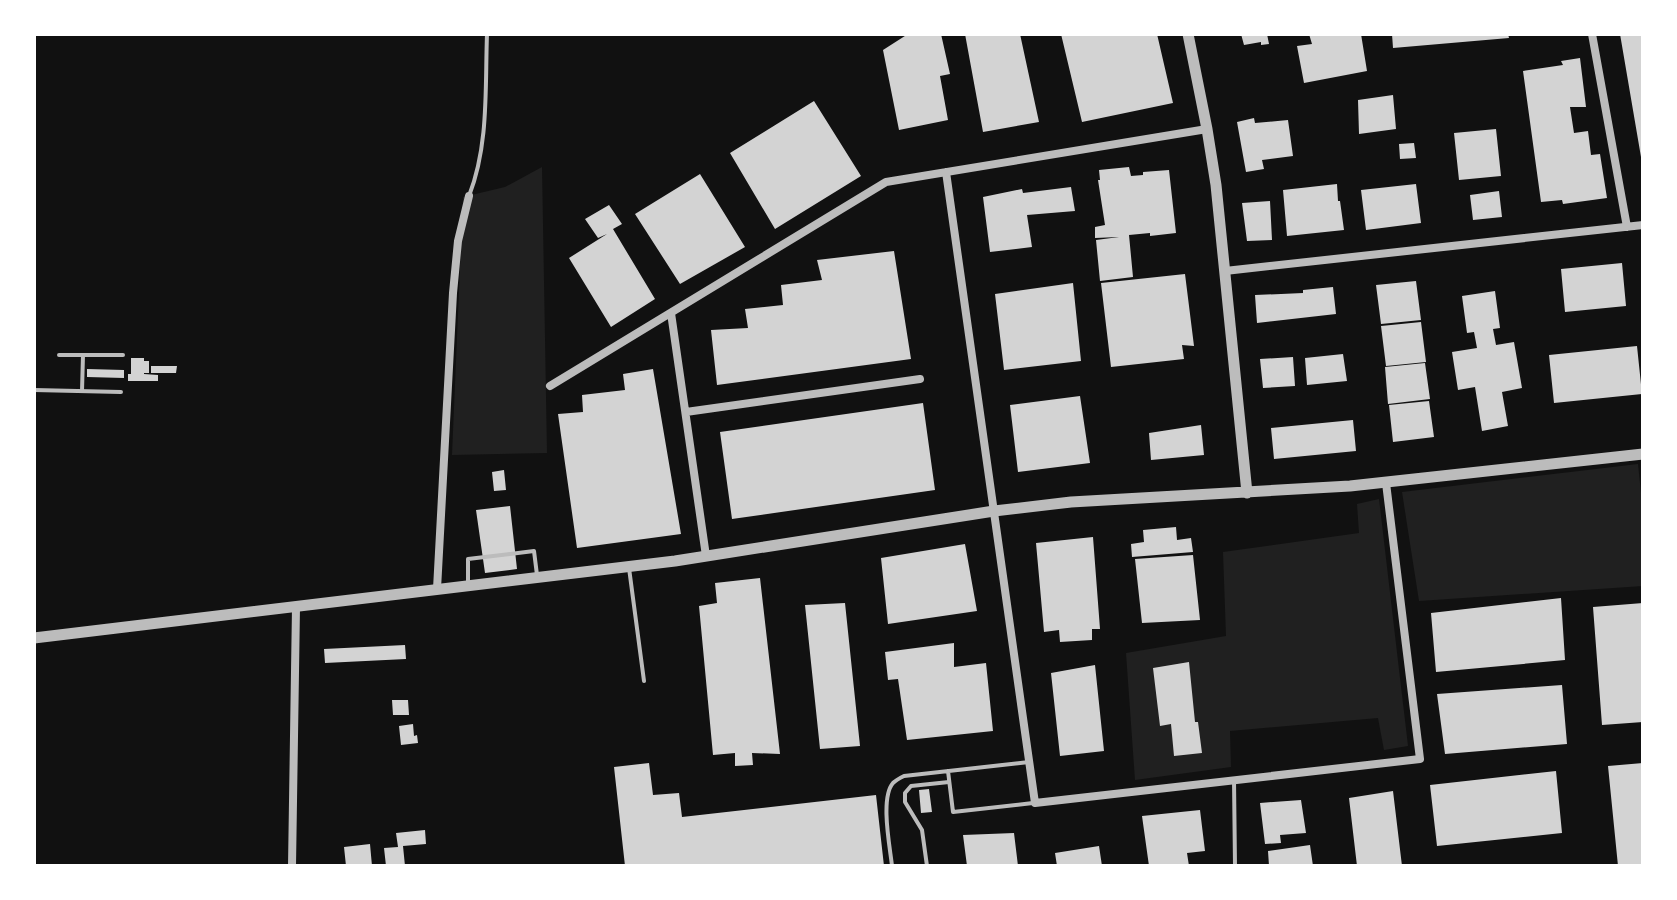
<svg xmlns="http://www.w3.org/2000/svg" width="1677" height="900" font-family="'Noto Sans',sans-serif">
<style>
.green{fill:#202020}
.building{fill:#d3d3d3}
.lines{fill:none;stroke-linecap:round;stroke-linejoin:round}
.service{stroke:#bcbcbc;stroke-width:4}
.minor{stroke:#bcbcbc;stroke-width:8}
.tertiary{stroke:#bcbcbc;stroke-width:11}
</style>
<rect width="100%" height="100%" fill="#111"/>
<path class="green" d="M542 167 547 453 452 455 463 197 505 187Z
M1638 464 1643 512V586L1419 601 1402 492Z
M1379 499 1408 746 1384 750 1378 718 1230 731 1231 767 1135 780 1126 653 1226 636 1223 552 1359 533 1357 504Z"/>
<path class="building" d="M908 34H941L950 74 940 76 948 120 899 130 883 50Z
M965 34H1020L1039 122 983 132Z
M1061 34H1157L1173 103 1082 122Z
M1241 34H1267L1269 44 1261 45V42L1244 45Z
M1309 34H1361L1367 71 1304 83 1297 46 1312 44Z
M1392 34H1508L1509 38 1393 48Z
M1620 34H1643V157H1641Z
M1580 58 1586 107H1570L1574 133 1588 131 1591 155 1600 154 1607 198 1563 204 1562 200 1541 202 1523 71 1563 65 1561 61Z
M1393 95 1396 129 1359 134 1358 100Z
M814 101 861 176 775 229 730 153Z
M1254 118 1255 123 1288 120 1293 156 1262 160 1264 169 1246 172 1237 122Z
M1496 129 1501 176 1459 180 1454 133Z
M1414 143 1416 158 1400 159 1399 144Z
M1129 167 1131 176 1143 175V172L1169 170 1176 233 1150 236V233L1129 235 1133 277 1100 281 1096 240 1119 237 1095 238V227L1105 225 1098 180H1100L1099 170Z
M700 174 745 247 680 284 635 214Z
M1337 184 1338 201H1340L1344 230 1287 236 1283 190Z
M1416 184 1421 223 1366 230 1361 190Z
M1071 187 1075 211 1027 215 1032 247 990 252 983 197 1022 189 1023 193Z
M1499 191 1502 217 1473 220 1470 195Z
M1270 201 1272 240 1247 241 1242 203Z
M609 205 622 224 613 229 655 299 611 327 569 258 607 234 598 238 585 219Z
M894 251 911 359 717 385 711 330 748 328 745 309 783 305 781 285 822 280 817 260Z
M1622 263 1626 306 1565 312 1561 269Z
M1185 274 1194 346 1182 345 1184 359 1111 367 1101 283Z
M1416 281 1421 320 1381 324 1376 285Z
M1073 283 1081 361 1004 370 995 294Z
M1333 287 1336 314 1257 323 1255 295 1303 293V290Z
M1495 291 1500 328 1493 329 1496 345 1514 342 1522 388 1502 392 1508 426 1482 431 1475 387 1458 390 1452 352 1477 348 1474 332 1467 333 1462 296Z
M1421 322 1426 362 1386 366 1381 326Z
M1637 346 1642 394 1554 403 1549 355Z
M1343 354 1347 381 1307 385 1305 358Z
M1293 357 1295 386 1263 388 1260 359Z
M131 358H144V361H149V373H144V374L158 375V381H128V374H131Z
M1425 363 1430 399 1388 404 1385 367Z
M151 366H177L176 373H151Z
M87 369 124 370V378L87 377Z
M653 369 681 534 577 548 558 414 583 412 582 395 625 390 623 374Z
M1080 396 1090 463 1018 472 1010 405Z
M1429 401 1434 437 1393 442 1389 405Z
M923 403 935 490 732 519 720 432Z
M1353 420 1356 451 1274 459 1271 428Z
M1201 425 1204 455 1151 460 1149 433Z
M504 470 506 490 494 491 492 472Z
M510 506 517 569 485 573 476 510Z
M1176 527 1177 540 1191 538 1193 552 1132 557 1131 544 1144 542 1143 530Z
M1093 537 1100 629H1092V640L1060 642 1059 630 1044 632 1036 543Z
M965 544 977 611 888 624 881 558Z
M1193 555 1200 620 1142 623 1135 559Z
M760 578 780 754 752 753 753 765 735 766V753L713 755 699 606 717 603 715 583Z
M1561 598 1565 660 1436 672 1431 613Z
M845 603 860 746 820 749 805 605Z
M1643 603V722L1602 725 1593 607Z
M954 643V667L986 663 993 731 907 740 898 679 888 680 885 652Z
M405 645 406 659 325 663 324 649Z
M1189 662 1195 722H1198L1202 753 1174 756 1171 724 1160 726 1153 668Z
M1095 665 1104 751 1060 756 1051 673Z
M1562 685 1567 744 1445 754 1437 694Z
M392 700H408L409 715H393Z
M413 724 414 736 417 735 418 743 401 745 399 726Z
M649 763 653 795 679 793 682 817 876 795 884 866H625L614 767Z
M1643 763V866H1618L1608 766Z
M1556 771 1562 833 1437 846 1430 785Z
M929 789 932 812 921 813 919 790Z
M1393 791 1402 866H1357L1349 798Z
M1301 800 1306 833 1280 835 1281 843 1265 844 1260 803Z
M1200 810 1205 851 1187 853 1189 866H1149L1142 816Z
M425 830 426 844 403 846 405 866H386L384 848 398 847 396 833Z
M1014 833 1018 866H967L963 835Z
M370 844 372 866H346L344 847Z
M1310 845 1313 866H1269L1268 851Z
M1099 846 1102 866H1057L1055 853Z"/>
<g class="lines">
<path class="service" d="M469 196C489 145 485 88 487 34
M59 355H123
M34 390 121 392
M82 391 83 355
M629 568 644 681
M468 584V559L534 551 537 575
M948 771 953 812 1033 803
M1234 780 1235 866
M892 866C890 847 880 798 893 783 895 781 902 777 904 776L1029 762
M927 866 922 830 905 802V793L911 786 949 782"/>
<path class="minor" d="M1592 34 1627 227
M946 172 1035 803 1420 759 1386 483
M1225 271 1643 225
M671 313 706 556
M550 386 886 182 1207 129
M686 412 920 379
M437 589 453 293 458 241 469 196
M292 866 296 607"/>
<path class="tertiary" d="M1188 34 1207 129 1216 185 1247 493
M34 638 675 561 994 511 1071 502 1350 486 1643 454"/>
</g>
<rect width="1677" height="900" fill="none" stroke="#ffffff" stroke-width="72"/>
</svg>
